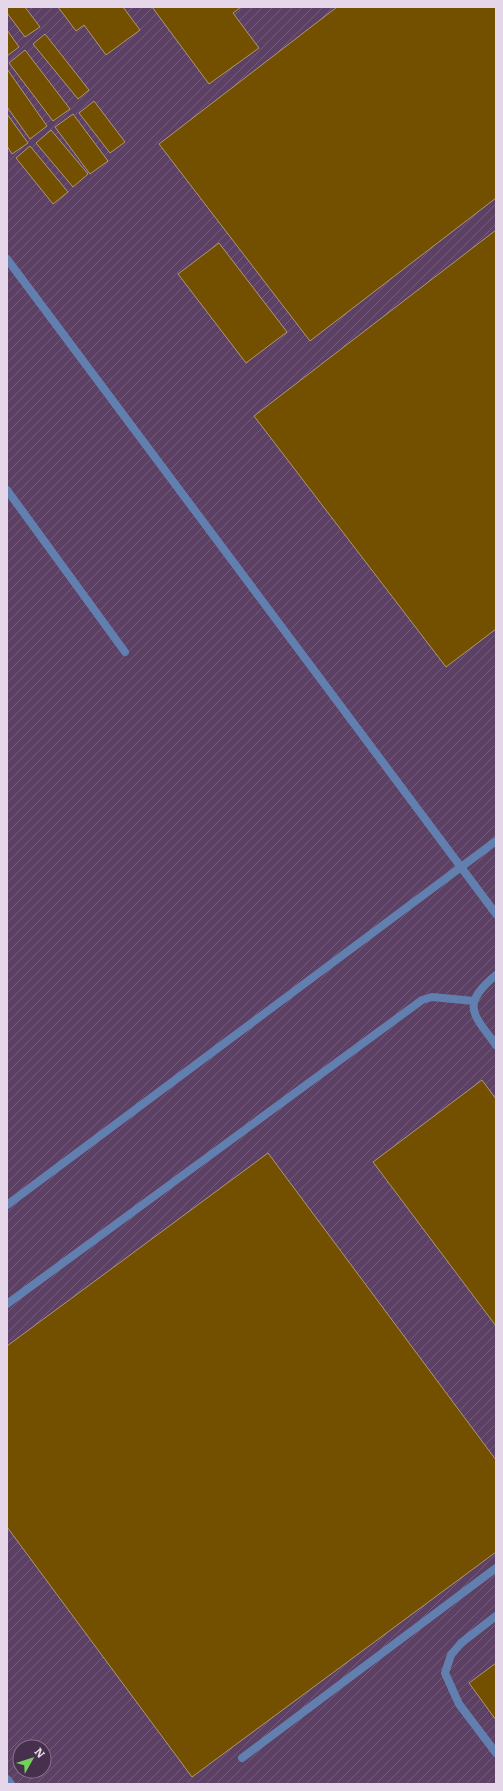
<svg xmlns="http://www.w3.org/2000/svg" width="503" height="1791" font-family="Literata,serif">
<style>
.industrial{fill:url(#industrial-furrows);fill-rule:evenodd}
.building{fill:#735000;stroke:#ad9773}
.lines{fill:none;stroke-linecap:round;stroke-linejoin:round}
.service{stroke:#6280af;stroke-width:8}
.minor{stroke:#6280af;stroke-width:8}
</style>
<defs>
<pattern id="industrial-furrows" width="10" height="10" patternUnits="userSpaceOnUse"><rect width="10" height="10" fill="#5d4164"/><path d="M-1 1l2-2M0 10L10 0M9 11l2-2" fill="none" stroke="#745c7a"/></pattern>
</defs>
<rect width="100%" height="100%" fill="#523b58"/>
<path class="industrial" d="M7 7H496V1784H7ZM20 1747H44V1771H20Z"/>
<path class="building" d="M7 7H25L40 27 25 37 7 13Z
M58 7H123L140 30 106 55 84 25 76 31Z
M152 7H241L233 13 259 48 209 84Z
M337 7H496V198L310 341 159 144Z
M7 30 19 47 7 56Z
M45 34 89 90 78 99 33 44Z
M25 50 70 109 53 121 9 63Z
M7 69 47 126 30 139 7 107Z
M94 101 125 142 110 153 79 113Z
M7 114 28 143 12 154 7 146Z
M73 114 108 161 90 174 55 127Z
M51 130 88 174 73 187 36 143Z
M30 146 68 192 53 204 16 158Z
M496 230V629L446 667 254 416Z
M219 243 287 332 246 363 178 274Z
M482 1080 496 1099V1326L373 1162Z
M268 1153 496 1460V1552L192 1777 7 1527V1346Z
M496 1663V1720L469 1683Z"/>
<g class="lines">
<path class="service" d="M7 259 496 914
M7 490 125 652
M496 975C460 1005 473 1014 496 1045
M7 1304 422 1000 432 997 474 1001
M496 1616 461 1643 451 1655 445 1673 459 1704 496 1753
M242 1758 496 1568
M7 1779 11 1784"/>
<path class="minor" d="M7 1205 496 841"/>
</g>
<rect width="503" height="1791" fill="none" stroke="#e5d7e9" stroke-width="16"/>
<g transform="translate(32 1759) rotate(51)"><circle r="19" fill="#47304d" stroke="#86738b"/>
<path d="M0-3L7 15L0 10L-7 15Z" fill="#74d25b"/>
<text y="-6" font-size="11" font-weight="bold" text-anchor="middle" fill="#e5d7e9">N</text>
</g>
</svg>
